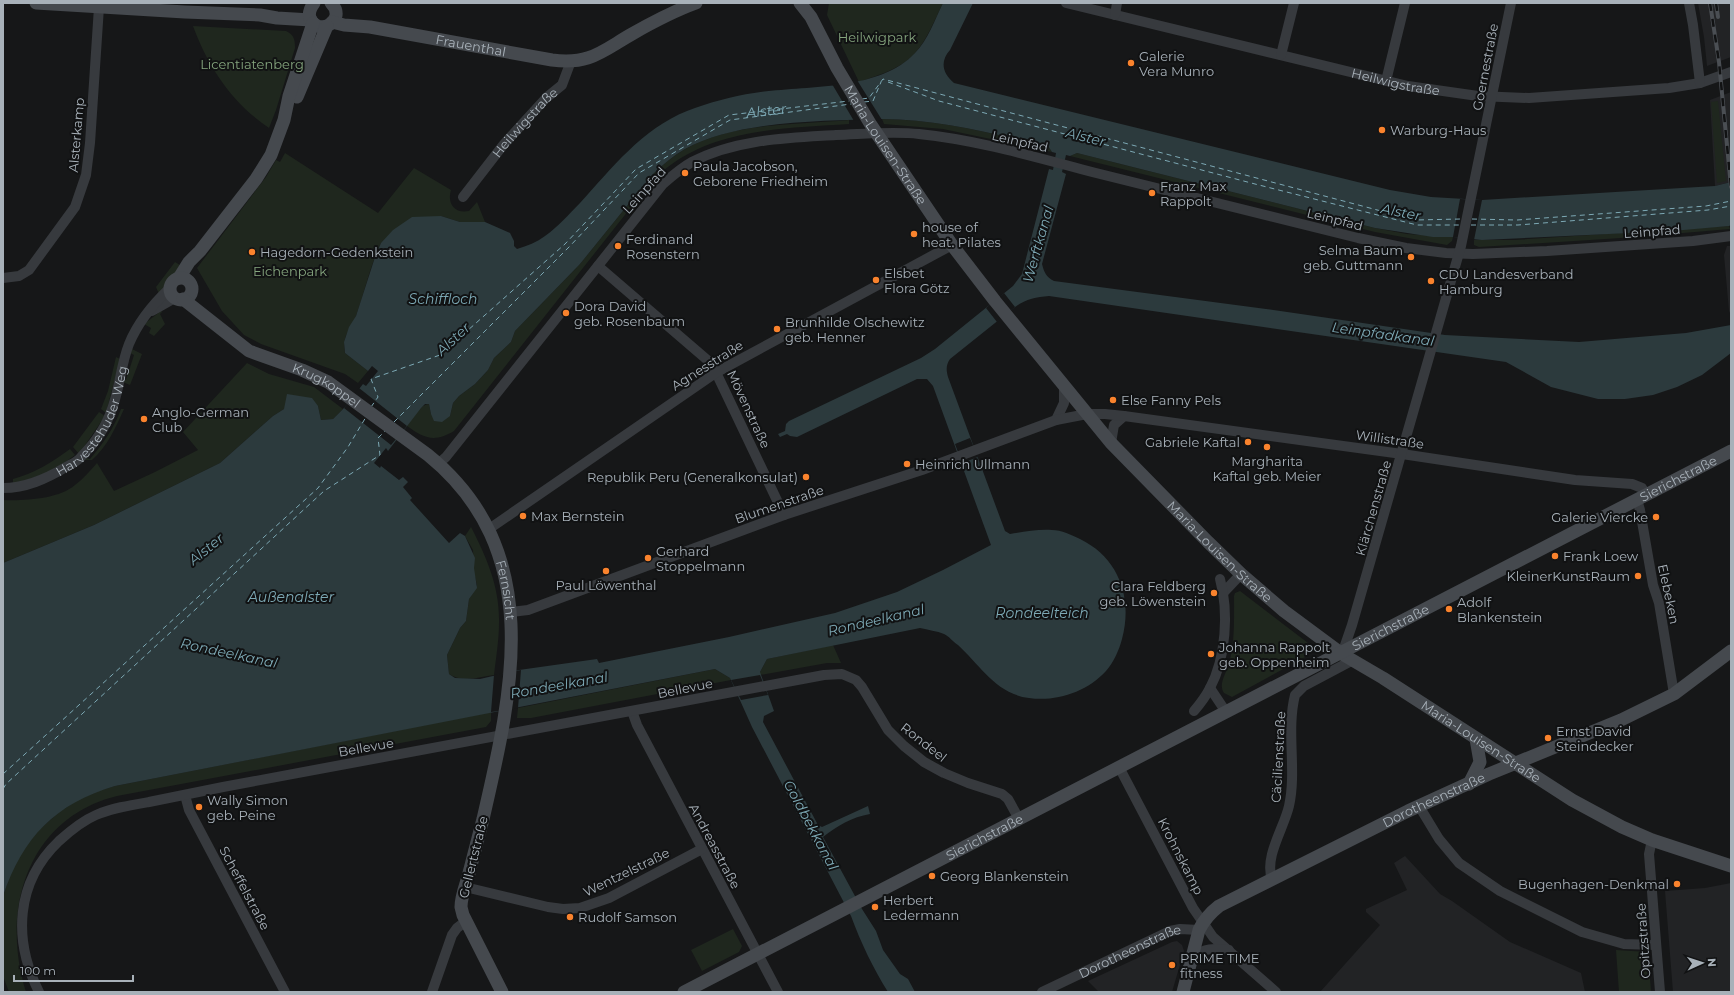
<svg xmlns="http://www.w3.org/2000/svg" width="1734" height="995" font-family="Montserrat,sans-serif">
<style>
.built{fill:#222325}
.green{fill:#1f271e}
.water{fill:#2c3a3d;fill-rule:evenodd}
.pier{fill:#161718}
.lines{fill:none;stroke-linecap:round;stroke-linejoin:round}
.ferry{stroke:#7da9b5;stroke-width:1;stroke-dasharray:5 4;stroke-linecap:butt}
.street{stroke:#373a3e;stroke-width:10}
.secondary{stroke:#45494e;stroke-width:13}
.rail-casing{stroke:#4a4e53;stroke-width:4}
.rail{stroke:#111213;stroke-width:2.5;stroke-dasharray:8;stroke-linecap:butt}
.poi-dot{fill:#fa832d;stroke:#111213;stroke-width:1.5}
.labels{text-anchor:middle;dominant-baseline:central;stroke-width:4;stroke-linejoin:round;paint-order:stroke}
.park-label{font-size:13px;fill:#85a57e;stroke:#111213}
.street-label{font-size:13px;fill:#a8b1b9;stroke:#111213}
.poi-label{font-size:13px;fill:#a8b1b9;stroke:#111213;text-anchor:start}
.water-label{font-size:14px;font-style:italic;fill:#7da9b5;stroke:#111213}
</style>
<rect width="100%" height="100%" fill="#161718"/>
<path class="built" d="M1698 3H1731V57L1707 66 1704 37Z
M1731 92V182L1715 186 1710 100Z
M1727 246H1731V315L1729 311 1724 255Z
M1405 856 1440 894 1452 901 1510 942 1581 973 1585 992H1320L1380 925 1366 912V909L1407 890 1394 863Z
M1731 883V992H1673L1665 891 1705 888Z
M1177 941 1182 945 1184 951 1172 992H1099L1088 981 1172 942Z"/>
<path class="green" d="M829 3H943C935 19 928 38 916 52 902 69 878 75 859 82L827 15Z
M193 26 286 31C294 35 295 39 295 48L276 110 269 128C232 103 208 67 193 26Z
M1718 101 1726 181 1717 183 1711 102Z
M882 119C938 119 993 134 1048 146L1052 152 943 129 884 124Z
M849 120V124C790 128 722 128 672 164 656 175 645 191 632 206L454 431C434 443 424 438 407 426 413 418 419 405 429 404L431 414 450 416 453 403 459 396 475 384 488 370 494 358 511 342 515 331 580 264 652 175C662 165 673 156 685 149 733 122 796 125 849 120Z
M285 153 378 213 414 168 451 190C447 203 454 214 469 211L477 202 485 222H460L441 216 381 243C370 266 365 291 356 316 350 332 342 333 345 353L368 371 358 383 345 374 261 344 244 335 222 311 197 268 266 177 276 160 280 162Z
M1077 153 1375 228 1407 234 1453 237 1452 241 1447 245 1375 232 1070 156Z
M1729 226 1730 229 1636 237 1479 247 1474 245V240H1514Z
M175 262 183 267 170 278 165 287 159 294 156 287Z
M161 311 162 312 160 314 165 324 154 336 149 333 151 328 144 324Z
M132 349 142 354 130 385 123 382V379L126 380 134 355 130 353Z
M116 357 120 359 106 413 101 409 108 391Z
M247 363 269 374 314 387 343 409 333 419 321 420 318 406 284 409 273 416 220 463 94 525 3 563V500C24 501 59 499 75 485 83 479 90 471 97 463L114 491 155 472 198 450 183 432Z
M121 409H124C116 427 107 447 92 460H85L86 458 90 459C103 444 114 428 121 409Z
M99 412 105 416 79 454 73 447Z
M70 449 75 455C56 470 36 479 13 483V479C35 473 51 463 70 449Z
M471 527C487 558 500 588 499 623 499 640 496 658 494 675 480 677 462 683 449 674L447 655 460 628 466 621 469 599 477 585 474 573 473 550 465 536Z
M1240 591 1308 643 1311 651 1307 656 1232 697 1224 693C1218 684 1226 674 1229 664 1235 642 1234 619 1234 596L1235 593Z
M833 645 841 663H827L760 675V672L767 659Z
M715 669 730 678 731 680 531 718H517L518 708Z
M491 712V721L486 727 117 796C28 818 0 909 26 992H9L3 976V896L11 872 23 849 39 830 59 812 78 800 98 791 115 786Z
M733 929 742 946 739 952 702 971 691 950Z
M1616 950 1648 952 1651 992H1619Z"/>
<path class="water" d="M943 3H973L950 50C940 61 942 73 954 83L1390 190 1431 197 1482 200 1715 186 1731 182V225L1729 226 1672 231 1482 240 1453 237H1433L1375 228 1077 153 1070 156 1066 155 1062 172 1066 174 1042 264C1044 272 1046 277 1054 281L1266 309 1445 335 1579 342 1686 333 1731 325V353L1702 375 1677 387 1653 395 1625 399H1598L1551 387 1506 362 1049 296C1036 297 1026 299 1015 307L950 359C946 365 946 370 948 377L1005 531 1010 534C1024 532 1038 529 1052 530 1061 530 1072 535 1080 539 1119 558 1133 598 1122 639 1119 650 1114 662 1106 671 1087 692 1056 702 1029 698 996 694 980 665 958 645 953 642 949 636 944 634 937 631 928 630 920 628L767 659 760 672 774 711 764 716 763 722 818 825 822 827 868 806 870 814C852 817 837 826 823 837L862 909 876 931 883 950 900 974 908 979 915 992H888C873 968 861 943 851 916L752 727 730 678 715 669 115 786C55 804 23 837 3 896V563L94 525 220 463 273 416 284 409 287 394 312 398 318 406 321 420 333 419 344 408 363 384 366 386 378 371 372 366 368 371 345 353 344 342 349 327 356 316 376 254 381 243 393 230 412 217 441 216 460 222H485L510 233 514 241V246L517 249C527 246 537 242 545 236 558 227 569 214 580 203 612 168 642 129 687 111 708 103 732 96 754 93 803 85 879 92 915 53 928 40 935 19 943 3ZM882 119C938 119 993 134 1048 146L1052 152 1056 153 1053 170 1049 169 1022 274 1013 286 935 349 921 358 789 421 786 424 785 431 778 434 780 437 787 434 790 436 797 437 917 379H927L933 386 991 545 943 570 897 592 835 613 729 637 599 663 597 659 519 670 480 679 455 678 449 674 447 655 460 628 466 621 469 599 477 588 474 568 475 558 465 536 460 533 449 543 410 500 412 498 403 487 408 482 403 477 399 480 381 466 380 468 374 463 386 448 388 451 421 408 425 404H429L431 414 434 421 442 422 450 416 453 403 459 396 475 384 488 370 494 358 511 342 515 331 580 264 652 175C662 165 673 156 685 149 737 120 824 121 882 119Z"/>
<path class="pier" d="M857 80 882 120 854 121 832 84Z
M1460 199 1482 200 1474 240 1453 237Z
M1004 293 1015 307 997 322 986 308Z
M359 388 407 426 391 445 344 408Z
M970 438 978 457 962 463 955 444Z
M521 670 518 708 491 712 494 675Z
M760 675 768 695 741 700 731 680Z"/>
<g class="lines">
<g class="ferry">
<path d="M888 82 939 101 1255 184 1417 225H1460"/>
<path d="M862 99 869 98 883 79 1415 220 1461 219"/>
<path d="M864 102 873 101 881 82"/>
<path d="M1472 219 1517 220 1706 206 1731 201"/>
<path d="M1471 225H1518L1708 210 1731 206"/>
<path id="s1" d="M371 407 378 397 371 379 440 355 565 244 636 169 729 115 849 101"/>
<path d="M394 422 570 246 639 173 730 120 851 104"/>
<path d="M3 774 318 488 348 447 366 417"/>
<path d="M3 789 6 784 324 491 380 455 378 438 385 431"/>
</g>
<g class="street">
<path id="s2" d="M1066 3 1408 86 1478 96 1529 98 1669 88 1700 83 1731 72"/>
<path d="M1689 3 1693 25 1700 83"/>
<path d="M1115 15 1117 3"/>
<path d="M1281 55 1294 3"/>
<path d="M1386 81 1405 3"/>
<path id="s3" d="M463 197 504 144 546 98 562 85 571 61"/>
<path d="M598 266 712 364 784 515"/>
<path d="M3 278 19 276 29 270 75 207 86 175 90 143 99 7"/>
<path d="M152 311 175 298"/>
<path d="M1056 420 1064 403V386"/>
<path d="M1111 443 1114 425 1124 416"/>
<path d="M438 464 446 457 663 184C672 176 681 168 692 162 735 139 789 138 836 135 864 134 892 131 919 134 978 140 1035 157 1092 172 1181 194 1270 216 1358 238L1406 248 1446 253 1473 254 1547 251 1693 241 1731 236"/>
<path id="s4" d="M3 488C26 488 46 479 66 467 71 464 77 462 81 457 95 443 107 425 113 406 120 386 121 364 129 344 138 322 153 304 170 288"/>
<path d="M1637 500 1640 510 1653 585 1659 603 1674 694"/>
<path d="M489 529 717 372 952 245"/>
<path d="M1223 593 1241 574"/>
<path d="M511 612 528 610 784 515 922 470 1056 420 1087 414H1105L1124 416 1402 454 1575 480 1632 484 1642 488 1646 495"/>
<path d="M1342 654 1352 625 1461 246 1511 3"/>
<path d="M1210 688 1226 712"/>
<path d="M632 711 637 725 778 992"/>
<path d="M1194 711C1200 704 1206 696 1210 688 1226 658 1229 612 1220 579"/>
<path d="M1119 767 1193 908 1213 937 1276 992"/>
<path d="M185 795 189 810 285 992"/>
<path d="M1419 806 1439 839 1459 863 1500 891 1582 932 1624 944 1655 945"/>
<path d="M1652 840 1649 854 1660 992"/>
<path d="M1272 879C1264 857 1284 828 1289 806 1297 770 1286 731 1295 695L1304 686 1353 660"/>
<path d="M465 887 548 907 563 909 580 908 609 898 702 849"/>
<path d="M1191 957C1206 948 1212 948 1229 950"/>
<path d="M39 992C13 940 15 883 59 841 70 831 82 821 96 815 112 808 131 805 149 802 174 797 199 792 223 787L824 675 842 674 856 680 862 687 888 730 904 746 924 762 944 773 968 783 1002 794 1008 799 1019 819"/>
<path d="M432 992 452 935 457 928 466 921"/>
<path id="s5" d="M1042 992 1170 931 1180 929 1199 930"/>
</g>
<g class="secondary">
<path d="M36 3 185 12 260 15 277 18 311 20"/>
<path d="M314 3C311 7 308 12 310 18 318 38 348 20 331 3"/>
<path id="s6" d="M800 3 811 17 837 68 871 125 952 245 995 301 1111 443 1208 542 1241 574 1284 611 1342 654 1383 678 1572 800 1622 827 1652 840 1731 866"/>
<path id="s7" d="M332 22 344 25 370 27 552 60C590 65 602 51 632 34 653 22 674 11 696 3"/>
<path d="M297 97 327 26"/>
<path d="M179 278 189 262 200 251 256 179 271 155 284 120 289 96 313 23"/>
<circle cx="181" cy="289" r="11"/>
<path id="s8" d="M183 299 249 351 302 370 328 382 428 455C546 551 513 690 483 819 478 838 473 858 468 877 465 887 461 897 461 907L463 915 502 992"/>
<path d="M1469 784 1480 762 1476 739"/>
<path id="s9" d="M684 992 1731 451"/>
<path id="s10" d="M1183 992 1199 930C1204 920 1210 913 1219 906L1408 811 1489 774 1621 720 1674 694 1731 651"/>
</g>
<g class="rail-casing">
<path id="rail" d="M1710 3 1719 62 1731 187
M1716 3 1718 17"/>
</g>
<use href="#rail" class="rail"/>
</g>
<g class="poi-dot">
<circle cx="1131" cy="63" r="4"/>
<circle cx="1382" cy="130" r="4"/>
<circle cx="685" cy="173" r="4"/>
<circle cx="1152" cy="193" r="4"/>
<circle cx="914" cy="234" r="4"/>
<circle cx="618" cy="246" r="4"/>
<circle cx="252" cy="252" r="4"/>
<circle cx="1411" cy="257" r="4"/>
<circle cx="876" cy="280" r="4"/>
<circle cx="1431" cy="281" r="4"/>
<circle cx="566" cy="313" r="4"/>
<circle cx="777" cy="329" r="4"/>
<circle cx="1113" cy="400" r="4"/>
<circle cx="144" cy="419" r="4"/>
<circle cx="1248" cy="442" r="4"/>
<circle cx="1267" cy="447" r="4"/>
<circle cx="907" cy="464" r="4"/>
<circle cx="806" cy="477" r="4"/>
<circle cx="523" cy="516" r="4"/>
<circle cx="1656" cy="517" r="4"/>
<circle cx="1555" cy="556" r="4"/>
<circle cx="648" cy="558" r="4"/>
<circle cx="606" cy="571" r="4"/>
<circle cx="1638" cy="576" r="4"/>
<circle cx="1214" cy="593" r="4"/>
<circle cx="1449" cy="609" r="4"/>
<circle cx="1211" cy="654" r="4"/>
<circle cx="1548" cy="738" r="4"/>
<circle cx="199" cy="807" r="4"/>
<circle cx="932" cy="876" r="4"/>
<circle cx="1677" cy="884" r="4"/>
<circle cx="875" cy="907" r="4"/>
<circle cx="570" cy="917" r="4"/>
<circle cx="1172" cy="965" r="4"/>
</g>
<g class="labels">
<g class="park-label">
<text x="877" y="37">Heilwigpark</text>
<text x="252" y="64">Licentiatenberg</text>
<text x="290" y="271">Eichenpark</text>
</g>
<g class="street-label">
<text stroke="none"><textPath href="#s7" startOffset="141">Frauenthal</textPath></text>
<text transform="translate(1485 67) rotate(-79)">Goernestraße</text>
<text stroke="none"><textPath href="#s2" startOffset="339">Heilwigstraße</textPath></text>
<text stroke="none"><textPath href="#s3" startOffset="97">Heilwigstraße</textPath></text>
<text transform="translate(76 135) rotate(-85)">Alsterkamp</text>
<text transform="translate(1020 141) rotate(13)">Leinpfad</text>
<text stroke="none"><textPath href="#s6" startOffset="166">Maria-Louisen-Straße</textPath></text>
<text transform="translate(644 190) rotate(-48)">Leinpfad</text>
<text transform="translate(1335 219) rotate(14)">Leinpfad</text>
<text transform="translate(1652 231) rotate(-4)">Leinpfad</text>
<text transform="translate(707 365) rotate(-32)">Agnesstraße</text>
<text stroke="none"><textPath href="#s8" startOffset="169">Krugkoppel</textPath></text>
<text transform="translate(749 409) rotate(65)">Mövenstraße</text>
<text stroke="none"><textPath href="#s4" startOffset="122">Harvestehuder Weg</textPath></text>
<text transform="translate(1390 439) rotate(8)">Willistraße</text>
<text stroke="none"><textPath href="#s9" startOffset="1119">Sierichstraße</textPath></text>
<text transform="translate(779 504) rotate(-19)">Blumenstraße</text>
<text transform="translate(1373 508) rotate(-74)">Klärchenstraße</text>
<text stroke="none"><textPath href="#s6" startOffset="694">Maria-Louisen-Straße</textPath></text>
<text stroke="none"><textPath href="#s8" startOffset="453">Fernsicht</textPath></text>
<text transform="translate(1669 594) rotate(78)">Elebeken</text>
<text stroke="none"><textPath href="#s9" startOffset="795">Sierichstraße</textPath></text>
<text transform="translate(685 688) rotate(-11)">Bellevue</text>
<text stroke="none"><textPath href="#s6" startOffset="1018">Maria-Louisen-Straße</textPath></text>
<text transform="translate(924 742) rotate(38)">Rondeel</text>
<text transform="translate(366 747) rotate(-10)">Bellevue</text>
<text transform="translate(1278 757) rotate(-87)">Cäcilienstraße</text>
<text stroke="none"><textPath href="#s10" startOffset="335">Dorotheenstraße</textPath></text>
<text stroke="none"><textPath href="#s9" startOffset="338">Sierichstraße</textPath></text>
<text transform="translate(715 846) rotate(62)">Andreasstraße</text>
<text transform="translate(1181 856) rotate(63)">Krohnskamp</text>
<text transform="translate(473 857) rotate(-76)">Gellertstraße</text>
<text transform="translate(626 872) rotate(-26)">Wentzelstraße</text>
<text transform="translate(245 888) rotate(62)">Scheffelstraße</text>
<text transform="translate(1643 941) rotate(-94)">Opitzstraße</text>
<text stroke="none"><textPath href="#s5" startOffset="97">Dorotheenstraße</textPath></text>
</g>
<g class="poi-label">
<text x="1139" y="56">Galerie<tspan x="1139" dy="15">Vera Munro</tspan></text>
<text x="1390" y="130">Warburg-Haus</text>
<text x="693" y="166">Paula Jacobson,<tspan x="693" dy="15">Geborene Friedheim</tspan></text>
<text x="1160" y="186">Franz Max<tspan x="1160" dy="15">Rappolt</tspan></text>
<text x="922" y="227">house of<tspan x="922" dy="15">heat. Pilates</tspan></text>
<text x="626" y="239">Ferdinand<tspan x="626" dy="15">Rosenstern</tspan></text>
<text x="1403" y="250" text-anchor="end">Selma Baum<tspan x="1403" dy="15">geb. Guttmann</tspan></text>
<text x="260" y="252">Hagedorn-Gedenkstein</text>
<text x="884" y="273">Elsbet<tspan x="884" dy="15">Flora Götz</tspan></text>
<text x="1439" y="274">CDU Landesverband<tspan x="1439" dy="15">Hamburg</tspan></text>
<text x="574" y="306">Dora David<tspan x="574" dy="15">geb. Rosenbaum</tspan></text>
<text x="785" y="322">Brunhilde Olschewitz<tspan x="785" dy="15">geb. Henner</tspan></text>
<text x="1121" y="400">Else Fanny Pels</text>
<text x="152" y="412">Anglo-German<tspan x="152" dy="15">Club</tspan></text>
<text x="1240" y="442" text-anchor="end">Gabriele Kaftal</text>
<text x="1267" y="461" text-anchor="middle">Margharita<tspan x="1267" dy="15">Kaftal geb. Meier</tspan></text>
<text x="915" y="464">Heinrich Ullmann</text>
<text x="798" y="477" text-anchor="end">Republik Peru (Generalkonsulat)</text>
<text x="531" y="516">Max Bernstein</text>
<text x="1648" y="517" text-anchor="end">Galerie Viercke</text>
<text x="656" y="551">Gerhard<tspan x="656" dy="15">Stoppelmann</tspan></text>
<text x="1563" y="556">Frank Loew</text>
<text x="1630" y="576" text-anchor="end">KleinerKunstRaum</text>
<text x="606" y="585" text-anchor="middle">Paul Löwenthal</text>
<text x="1206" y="586" text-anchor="end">Clara Feldberg<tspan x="1206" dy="15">geb. Löwenstein</tspan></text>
<text x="1457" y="602">Adolf<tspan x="1457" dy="15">Blankenstein</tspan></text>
<text x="1219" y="647">Johanna Rappolt<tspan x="1219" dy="15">geb. Oppenheim</tspan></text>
<text x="1556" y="731">Ernst David<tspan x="1556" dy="15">Steindecker</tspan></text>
<text x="207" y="800">Wally Simon<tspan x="207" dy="15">geb. Peine</tspan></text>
<text x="940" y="876">Georg Blankenstein</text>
<text x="1669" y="884" text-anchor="end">Bugenhagen-Denkmal</text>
<text x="883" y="900">Herbert<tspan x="883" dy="15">Ledermann</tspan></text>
<text x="578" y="917">Rudolf Samson</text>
<text x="1180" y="958">PRIME TIME<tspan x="1180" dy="15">fitness</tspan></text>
</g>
<g class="water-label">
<text stroke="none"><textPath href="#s1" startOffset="520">Alster</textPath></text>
<text transform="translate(1086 137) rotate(14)">Alster</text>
<text transform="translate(1401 212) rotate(11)">Alster</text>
<text transform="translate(1038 244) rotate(-74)">Werftkanal</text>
<text x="443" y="299">Schiffloch</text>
<text transform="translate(1383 334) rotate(8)">Leinpfadkanal</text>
<text transform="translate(453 339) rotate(-43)">Alster</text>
<text transform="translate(206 549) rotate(-39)">Alster</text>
<text x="291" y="597">Außenalster</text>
<text x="1042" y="613">Rondeelteich</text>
<text transform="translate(876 620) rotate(-13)">Rondeelkanal</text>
<text transform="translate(229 653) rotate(12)">Rondeelkanal</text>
<text transform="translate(559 685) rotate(-10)">Rondeelkanal</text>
<text transform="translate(811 825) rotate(62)">Goldbekkanal</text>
</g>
</g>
<rect width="1734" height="995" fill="none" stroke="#a8b1b9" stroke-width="8"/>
<g transform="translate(1702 963) rotate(87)" stroke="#111213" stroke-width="3" paint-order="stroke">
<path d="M0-3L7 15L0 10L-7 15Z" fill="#a8b1b9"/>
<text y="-6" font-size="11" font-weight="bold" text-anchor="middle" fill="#a8b1b9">N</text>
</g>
<path d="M14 975v6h119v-6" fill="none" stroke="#a8b1b9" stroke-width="2"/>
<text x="20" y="975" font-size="12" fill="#a8b1b9" stroke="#111213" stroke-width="3" paint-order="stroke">100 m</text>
</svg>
